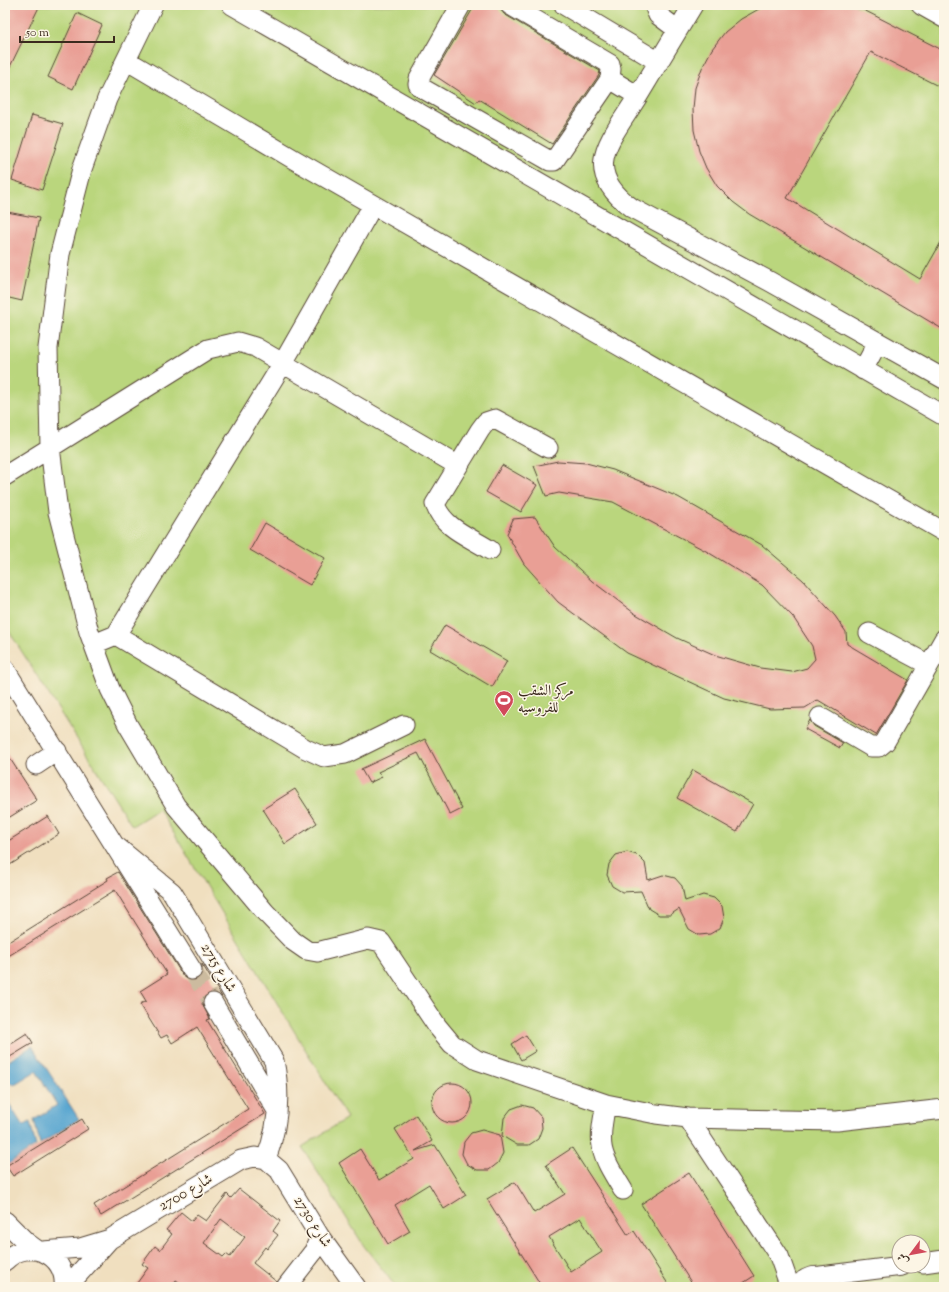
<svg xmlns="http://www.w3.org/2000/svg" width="949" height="1292" font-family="'Sorts Mill Goudy',Amiri,serif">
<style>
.grass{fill:#bad67d;stroke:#7a804e;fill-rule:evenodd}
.water{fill:#57a5d0;stroke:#496877}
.building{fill:#e99f95;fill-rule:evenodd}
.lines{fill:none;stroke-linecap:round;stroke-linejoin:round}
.minor-tunnel{stroke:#ccbb9f;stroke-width:19;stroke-dasharray:19 10;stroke-linecap:butt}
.minor-casing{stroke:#564536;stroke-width:21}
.minor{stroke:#fff;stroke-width:19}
.labels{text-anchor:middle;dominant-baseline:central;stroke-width:3;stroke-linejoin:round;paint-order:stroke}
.poi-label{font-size:15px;fill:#3b2a1e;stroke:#fcf5e5;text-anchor:start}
.street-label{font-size:15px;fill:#3b2a1e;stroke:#fcf5e5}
</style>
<rect width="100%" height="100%" fill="#fcf5e5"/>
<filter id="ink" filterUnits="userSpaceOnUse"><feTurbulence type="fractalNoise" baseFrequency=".025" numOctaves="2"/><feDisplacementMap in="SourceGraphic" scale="8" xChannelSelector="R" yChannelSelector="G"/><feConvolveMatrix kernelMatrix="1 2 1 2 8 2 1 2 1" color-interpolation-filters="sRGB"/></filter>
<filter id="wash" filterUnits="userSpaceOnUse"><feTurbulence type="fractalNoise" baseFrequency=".012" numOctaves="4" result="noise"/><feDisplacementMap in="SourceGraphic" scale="16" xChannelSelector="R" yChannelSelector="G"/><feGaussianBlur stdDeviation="0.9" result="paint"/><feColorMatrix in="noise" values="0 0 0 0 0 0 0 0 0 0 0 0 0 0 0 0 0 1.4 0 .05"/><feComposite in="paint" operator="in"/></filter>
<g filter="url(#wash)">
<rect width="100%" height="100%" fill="#f0dfbf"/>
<path class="grass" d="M5 5H944V1287H396L364 1246 302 1147 347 1118 159 809 132 826 5 625ZM899 1242H923V1266H899Z"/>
<path class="water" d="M32 1046 79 1119 40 1144 34 1120 57 1105 36 1071 13 1085 5 1078V1063Z
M5 1097 23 1126 30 1122 36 1146 5 1166Z"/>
<g id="blocks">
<path class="building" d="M5 5H40L5 77Z
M475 5H497L504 14 600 71 599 75 552 144 479 99 476 103 434 75Z
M766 5H854L944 51V89L871 52 787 198 920 279 944 237V330L749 214 733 202 717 186 706 168 699 151 694 130 693 109 695 88 702 68 712 49 725 32 741 19Z
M77 13 102 25 73 89 48 77Z
M32 115 63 124 42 190 12 180Z
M7 212 39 218 22 301 5 297V220Z
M558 461 586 463 613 470 678 497 762 545 803 580 835 616 846 632 847 644 908 680 876 735 818 700 805 708 770 709 724 698 627 653 558 602 524 564 507 534 513 519 535 517 555 547 592 581 634 613 677 638 715 655 760 668 792 672 807 668 815 659 812 646 793 617 762 585 706 551 613 502 559 493 546 496 534 466Z
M502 465 537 485 521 512 486 492Z
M265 523 325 558 310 585 250 550Z
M445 625 507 661 492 687 430 650Z
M810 720 814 726 843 743 840 748 805 729Z
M425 739 462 809 450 815 418 753 378 772 382 777 369 783 361 769Z
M5 751 37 800 5 820Z
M693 770 753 804 737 832 677 798Z
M295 789 317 823 285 844 263 809Z
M48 816 59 834 5 868V843Z
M627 852 637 855 645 863 648 880 663 875 675 878 682 886 685 901 703 895 714 898 722 906 724 918 720 928 710 934 699 935 689 929 679 909 670 915H659L649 909 641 891 622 892 612 886 607 875 609 864 616 855Z
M118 872 183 976 192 981 198 979 202 975V964L222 997 212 992 204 997 202 1004 210 1019 207 1020 265 1114 101 1216 94 1205 248 1109 197 1027 172 1043 167 1035 161 1038 140 1004 146 1001 140 991 167 974 115 890 5 958V944L108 880 107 878Z
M27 1033 33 1043 5 1060V1047Z
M526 1035 536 1051 521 1060 512 1044Z
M432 1103a20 20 0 1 1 40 0a20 20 0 1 1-40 0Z
M522 1105 533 1108 541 1117 542 1128 538 1139 529 1145H517L502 1136 504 1118 511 1109Z
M416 1115 432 1141 415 1151 435 1145 466 1195 444 1209 429 1184 395 1205 410 1231 388 1244 339 1163 360 1149 379 1180 414 1159 395 1129Z
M82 1119 88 1129 13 1176 6 1166Z
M482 1130 500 1135 503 1153 498 1163 489 1170H477L467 1164 462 1154 464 1142 471 1133Z
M572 1148 628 1235 634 1231 670 1287H542L487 1199 515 1182 534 1213 565 1194 546 1165ZM580 1218 602 1252 571 1272 549 1237Z
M689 1173 754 1276 737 1287H694L641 1204Z
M239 1189 280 1221 273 1231 278 1235 267 1249 265 1247 253 1263 277 1282 275 1287H186L176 1280 171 1287H134L148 1268 142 1264 155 1246 160 1250 172 1234 166 1230 181 1212 192 1221 197 1215 206 1221 227 1194 231 1198ZM221 1219 245 1237 230 1257 226 1254 223 1257 204 1243Z"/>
</g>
</g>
<g filter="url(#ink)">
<use href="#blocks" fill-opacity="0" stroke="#564536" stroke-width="1"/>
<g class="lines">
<path class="minor-tunnel" d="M192 970 213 1003"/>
<g class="minor-casing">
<path id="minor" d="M153 5 107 99 82 169 60 254 48 348 50 447 58 512 89 632 110 689 128 725 176 806 265 912 293 941 306 950 317 952 368 939 381 942 437 1026 452 1044 477 1060 606 1104 656 1114 688 1118 779 1256 790 1287
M232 5 944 416
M461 5 419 79 418 84 420 87 550 161H554L610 79 611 69 610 64 510 5
M564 5 659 62
M654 5 658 15 678 30
M921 5 944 18
M126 60 295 160 944 532
M610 79 638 96C611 140 579 169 632 208L769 281 944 379
M638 96 693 5
M863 370 878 342
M5 476 208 349 238 342 255 347 457 465
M490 550C470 537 443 528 435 504L480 430 486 422 495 419 548 448
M869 633 929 665
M116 635 306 749 324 757 345 754 404 725
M94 644 116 635 283 363 373 205
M5 669 192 970
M820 717 871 747H879L885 742 944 639
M36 765 57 751
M116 846 172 892 274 1061C281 1094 278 1128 266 1159
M213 1003 276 1109
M606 1104C597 1148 600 1152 623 1190
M688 1118 837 1121 944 1109
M5 1221 26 1242 37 1250
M43 1251 80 1248 110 1239 241 1160 255 1157 266 1159 279 1170 320 1237 356 1287
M5 1261C28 1237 67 1254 64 1287
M923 1263 944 1260
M821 1276 902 1266
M67 1287 108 1241
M286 1287 314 1251 320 1237
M798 1287C805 1275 821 1273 831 1281"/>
</g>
<use href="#minor" class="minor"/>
</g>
</g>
<defs>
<g id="stadium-pin" transform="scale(1)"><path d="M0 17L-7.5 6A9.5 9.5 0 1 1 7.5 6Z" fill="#d1495b" stroke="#fcf5e5"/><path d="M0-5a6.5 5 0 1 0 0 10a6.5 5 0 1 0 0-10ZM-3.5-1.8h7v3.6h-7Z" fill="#fff"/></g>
</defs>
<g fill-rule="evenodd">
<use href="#stadium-pin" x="504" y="700"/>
</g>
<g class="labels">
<g class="poi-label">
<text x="518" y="691">مركز الشقب<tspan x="518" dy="17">للفروسيه</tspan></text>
</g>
<g class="street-label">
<text transform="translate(218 968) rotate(59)">شارع 2715</text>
<text transform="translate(186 1193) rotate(-30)">شارع 2700</text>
<text transform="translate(312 1222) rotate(58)">شارع 2730</text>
</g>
</g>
<rect width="949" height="1292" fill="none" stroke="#fcf5e5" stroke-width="20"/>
<g transform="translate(911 1254) rotate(238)"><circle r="19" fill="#fcf5e5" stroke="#afa495"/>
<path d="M0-3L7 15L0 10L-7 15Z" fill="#d1495b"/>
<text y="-6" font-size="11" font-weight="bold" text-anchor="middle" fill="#3b2a1e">ش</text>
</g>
<path d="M20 36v6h94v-6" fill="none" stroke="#3b2a1e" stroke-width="2"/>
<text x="26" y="36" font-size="12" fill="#3b2a1e" stroke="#fcf5e5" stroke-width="3" paint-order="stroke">50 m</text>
</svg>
